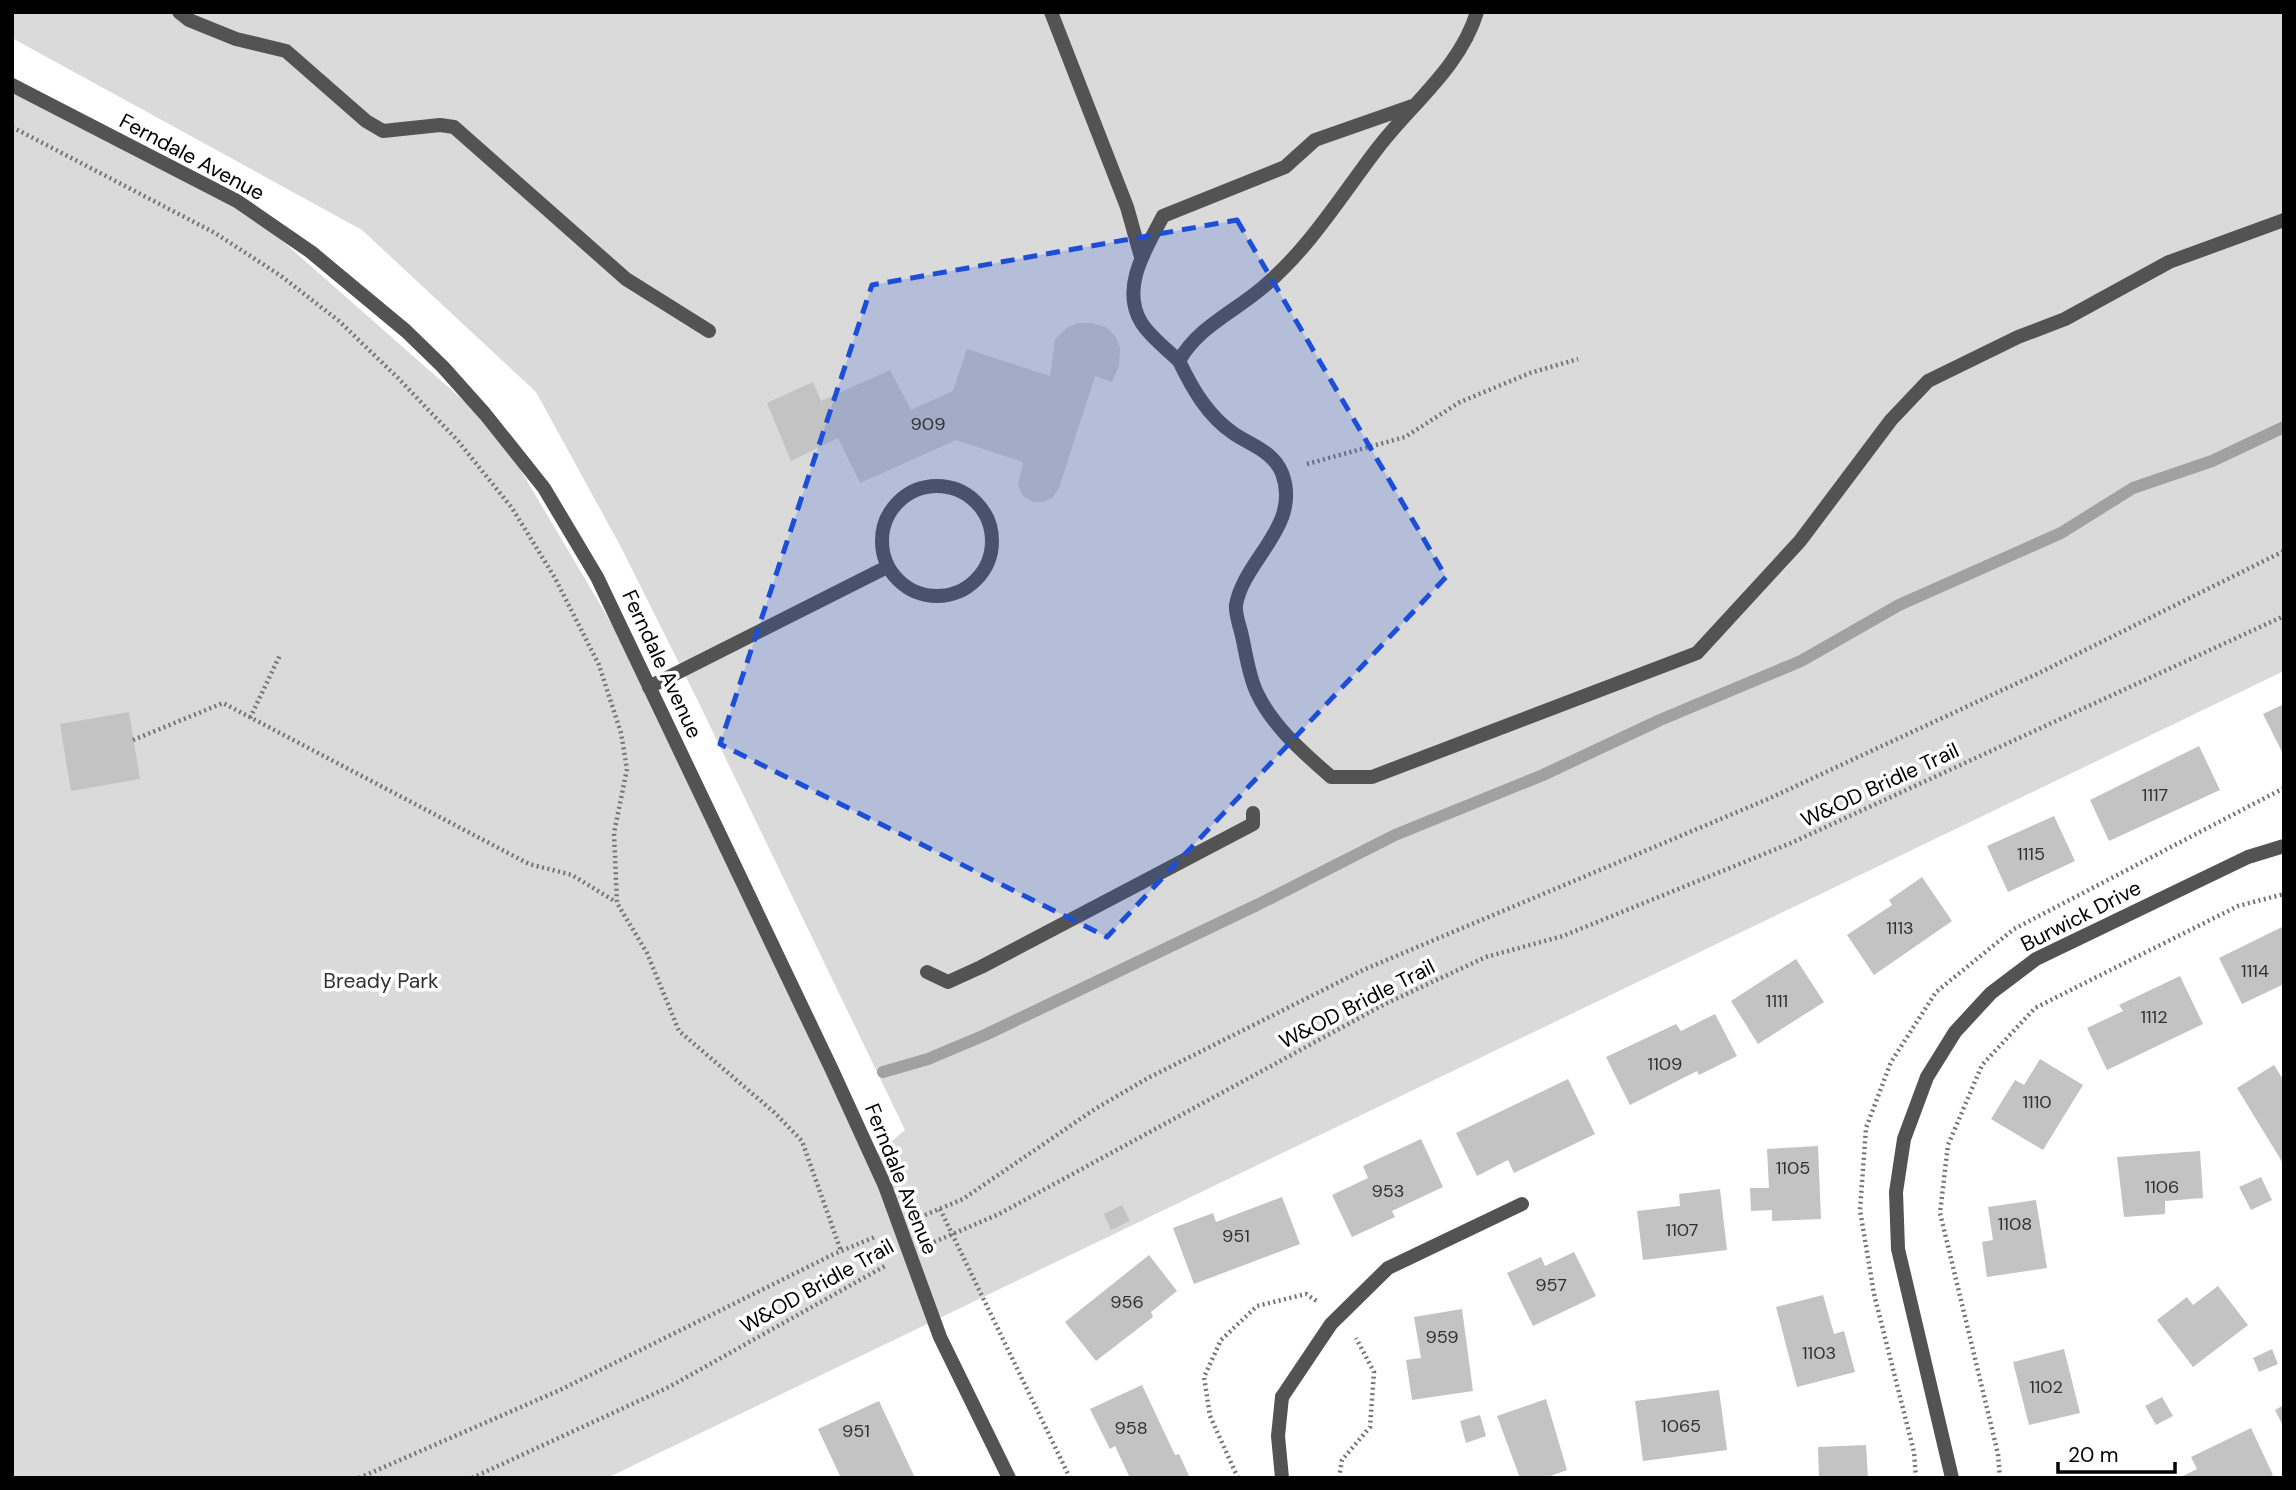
<svg xmlns="http://www.w3.org/2000/svg" width="2296" height="1490" font-family="'DM Sans',sans-serif">
<style>
.green{fill:#dadada}
.lines{fill:none;stroke-linecap:round;stroke-linejoin:round}
.stream{stroke:#a1a1a1;stroke-width:12}
.building{fill:#c3c3c3}
.path{stroke:#757575;stroke-width:4.5;stroke-dasharray:2 3.5;stroke-linecap:butt}
.service{stroke:#535353;stroke-width:14}
.minor{stroke:#535353;stroke-width:14}
.tertiary{stroke:#535353;stroke-width:14}
.marked{fill:#1d4ed8;fill-opacity:0.2;stroke:#1d4ed8;stroke-width:5;stroke-dasharray:14 9;stroke-linejoin:round}
.labels{text-anchor:middle;dominant-baseline:central;stroke-width:7;stroke-linejoin:round;paint-order:stroke}
.number-label{font-size:18px;fill:#313131}
.street-label{font-size:21px;fill:#000;stroke:#fff}
.park-label{font-size:21px;fill:#313131;stroke:#fff}
</style>
<rect width="100%" height="100%" fill="#fff"/>
<path class="green" d="M12 12H2284V671L607 1478H12V84L237 201 497 430 649 687 873 1157 905 1130 696 697 622 549 536 392 362 230 12 38Z"/>
<g class="lines">
<path class="stream" d="M883 1072 928 1059 985 1035 1257 905 1395 835 1543 775 1660 720 1801 661 1899 605 2061 533 2133 488 2212 461 2284 427"/>
</g>
<path class="building" d="M1078 323H1091L1106 327 1115 336 1120 348 1119 366 1112 382 1095 376 1059 488 1052 498 1044 502H1033L1023 496 1018 486 1023 462 956 440 860 483 838 438 791 461 767 403 813 382 821 401 890 370 911 410 953 391 967 349 1050 376 1055 339 1068 327Z
M2284 704V756L2263 714Z
M129 712 140 779 71 791 60 724Z
M2199 746 2220 790 2109 841 2090 800Z
M2054 816 2075 861 2008 892 1987 846Z
M1922 877 1952 921 1874 975 1847 935 1892 905 1889 900Z
M2284 926V984L2242 1004 2219 958Z
M1796 959 1824 1002 1758 1044 1731 1001Z
M2180 976 2203 1024 2107 1070 2087 1028 2123 1011 2119 1005Z
M1715 1014 1737 1056 1699 1075 1697 1071 1630 1105 1606 1057 1676 1024 1681 1031Z
M2040 1059 2083 1085 2043 1150 1991 1119 2015 1080 2024 1085Z
M2274 1065 2284 1081V1165L2237 1088Z
M1568 1079 1595 1134 1514 1173 1508 1160 1477 1176 1456 1133Z
M1421 1139 1443 1187 1392 1211 1395 1217 1352 1237 1332 1195 1368 1178 1363 1166Z
M1818 1146 1821 1219 1772 1221V1210L1751 1211 1750 1188H1769L1767 1149Z
M2200 1151 2203 1198 2165 1201V1214L2124 1217 2117 1157Z
M2261 1177 2272 1200 2251 1210 2239 1187Z
M1720 1189 1727 1250 1643 1260 1637 1211 1680 1206 1679 1194Z
M1282 1197 1300 1244 1194 1284 1173 1228 1213 1213 1216 1222Z
M2036 1200 2047 1268 1987 1277 1982 1242 1993 1240 1988 1207Z
M1122 1205 1130 1221 1111 1230 1104 1214Z
M1574 1252 1596 1296 1533 1326 1507 1273 1541 1257 1545 1266Z
M1149 1255 1177 1291 1151 1312 1153 1317 1096 1361 1065 1322Z
M2218 1286 2248 1325 2193 1367 2157 1320 2187 1297 2193 1305Z
M1823 1295 1834 1334 1844 1331 1855 1372 1797 1387 1776 1307Z
M1462 1309 1473 1391 1412 1400 1406 1360 1421 1358 1414 1317Z
M2064 1349 2080 1413 2029 1425 2013 1362Z
M2272 1349 2278 1364 2259 1372 2253 1358Z
M1142 1385 1175 1455 1179 1454 1190 1478H1130L1115 1446 1110 1449 1090 1409Z
M1719 1390 1727 1450 1643 1461 1635 1401Z
M2162 1397 2173 1416 2156 1425 2145 1406Z
M1546 1399 1567 1470 1545 1478H1520L1497 1416Z
M879 1401 915 1478H841L818 1429Z
M2284 1405V1428L2275 1410Z
M1480 1415 1486 1436 1466 1443 1460 1421Z
M2251 1428 2273 1475 2267 1478H2179L2197 1469 2191 1457Z
M1866 1445 1868 1478H1819L1818 1447Z"/>
<g class="lines">
<path class="path" d="M12 127 215 233 281 276 339 321 398 378 458 441 512 508 555 578 599 665 621 733 627 769 614 833 617 903 647 953 679 1031 775 1113 802 1141 841 1251
M1307 464 1405 437 1460 402 1530 373 1578 359
M250 718 280 655
M133 740 223 703 529 864 572 875 616 902
M940 1209 1070 1478
M925 1215 963 1199 1095 1109 1148 1078 1363 970 1768 799 2039 673 2284 551
M934 1242 999 1214 1385 1004 1486 957 1563 936 1791 843 2284 616
M359 1478 560 1390 834 1254 875 1237
M472 1478 669 1387 885 1266
M1238 1478 1210 1416 1204 1377 1221 1340 1257 1306 1306 1294 1318 1302
M1339 1478 1342 1460 1370 1427 1374 1372 1356 1338
M1916 1478 1914 1452 1874 1294 1860 1210 1866 1128 1891 1062 1936 992 2014 929 2284 788
M2000 1478 1998 1454 1940 1213 1948 1145 1982 1065 2035 1008 2238 906 2284 894"/>
<path class="service" d="M179 12 189 20 236 39 286 51 366 121 383 131 440 125 454 127 626 279 709 331
M1051 12 1127 207 1141 257
M1415 105 1315 140 1285 167 1163 216C1147 247 1120 287 1141 322 1150 337 1167 349 1179 361 1198 327 1234 312 1262 288 1309 249 1341 196 1377 149 1411 104 1460 68 1477 12
M1179 361C1192 388 1207 415 1233 433 1250 445 1273 451 1282 473 1302 526 1244 559 1236 605 1235 614 1240 627 1242 636 1246 654 1249 677 1257 693 1273 727 1304 753 1331 777H1372L1697 653 1800 541 1891 420 1928 381 2018 337 2065 319 2169 262 2284 220
M882 541a55 55 0 1 1 110 0a55 55 0 1 1-110 0Z
M649 687 887 567
M927 972 948 982 981 967 1253 824V813
M1282 1397 1331 1324 1388 1268 1522 1204"/>
<path class="minor" d="M1282 1478 1278 1436 1282 1397
M1952 1478 1898 1249 1896 1192 1904 1139 1927 1077 1955 1032 1991 993 2036 959 2248 857 2284 846"/>
<path class="tertiary" d="M12 85 237 201 311 252 406 331 443 367 485 414 544 488 597 577 832 1070 885 1186 940 1337 1009 1478"/>
</g>
<path class="marked" d="M1237 220 1446 577 1107 937 720 744 872 285Z"/>
<g class="labels">
<g class="number-label">
<text x="928" y="424">909</text>
<text x="2155" y="795">1117</text>
<text x="2031" y="854">1115</text>
<text x="1900" y="928">1113</text>
<text x="2255" y="971">1114</text>
<text x="1777" y="1001">1111</text>
<text x="2154" y="1017">1112</text>
<text x="1665" y="1064">1109</text>
<text x="2037" y="1102">1110</text>
<text x="1793" y="1168">1105</text>
<text x="2162" y="1187">1106</text>
<text x="1388" y="1191">953</text>
<text x="2015" y="1224">1108</text>
<text x="1682" y="1230">1107</text>
<text x="1236" y="1236">951</text>
<text x="1551" y="1285">957</text>
<text x="1127" y="1302">956</text>
<text x="1442" y="1337">959</text>
<text x="1819" y="1353">1103</text>
<text x="2046" y="1387">1102</text>
<text x="1681" y="1426">1065</text>
<text x="1131" y="1428">958</text>
<text x="856" y="1431">951</text>
</g>
<g class="street-label">
<text transform="translate(192 157) rotate(28)">Ferndale Avenue</text>
<text transform="translate(662 664) rotate(65)">Ferndale Avenue</text>
<text transform="translate(1880 785) rotate(-25)">W&amp;OD Bridle Trail</text>
<text transform="translate(2081 916) rotate(-27)">Burwick Drive</text>
<text transform="translate(1357 1004) rotate(-27)">W&amp;OD Bridle Trail</text>
<text transform="translate(901 1179) rotate(68)">Ferndale Avenue</text>
<text transform="translate(817 1286) rotate(-29)">W&amp;OD Bridle Trail</text>
</g>
<g class="park-label">
<text x="381" y="981">Bready Park</text>
</g>
</g>
<rect width="2296" height="1490" fill="none" stroke="#000000" stroke-width="28"/>
<path d="M2058 1462v10h117v-10" fill="none" stroke="#000000" stroke-width="3.5"/>
<text x="2068" y="1462" font-size="21" fill="#000000" stroke="#ffffff" stroke-width="5" paint-order="stroke">20 m</text>
</svg>
